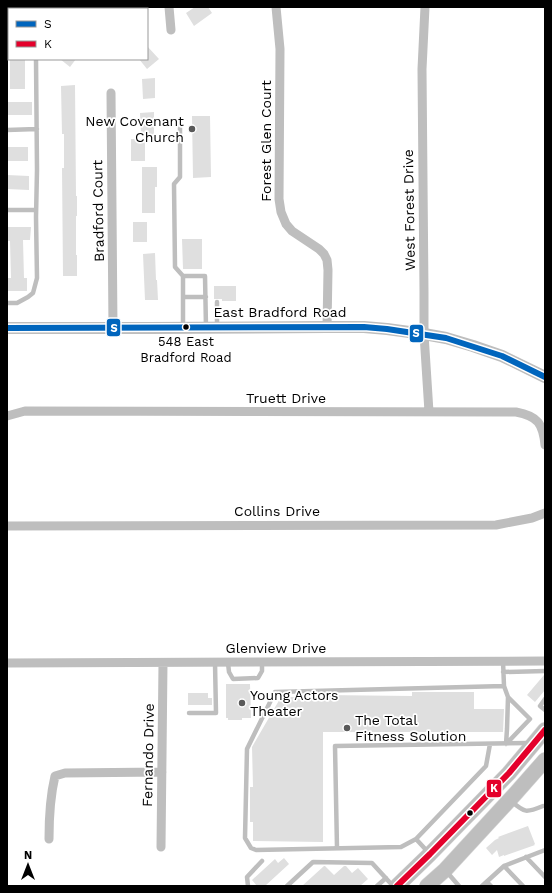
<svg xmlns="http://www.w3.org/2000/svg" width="552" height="893" font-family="'Work Sans',sans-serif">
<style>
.building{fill:#dfdfdf}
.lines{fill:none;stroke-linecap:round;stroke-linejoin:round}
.primary-casing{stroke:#dbdbdb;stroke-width:16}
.service{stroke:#bebebe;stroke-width:4.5}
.minor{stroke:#bebebe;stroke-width:9}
.tertiary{stroke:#bebebe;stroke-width:12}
.primary{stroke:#bebebe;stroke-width:15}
.bus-1-casing{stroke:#fff;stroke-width:9}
.bus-2-casing{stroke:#fff;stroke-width:9}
.bus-1{stroke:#0065bd;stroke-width:6}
.bus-2{stroke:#e4002b;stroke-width:6}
.poi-dot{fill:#595959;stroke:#fff;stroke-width:1.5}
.bus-dot{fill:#000;stroke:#fff;stroke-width:1.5}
.labels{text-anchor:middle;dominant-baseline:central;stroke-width:3.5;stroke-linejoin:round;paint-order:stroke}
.bus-label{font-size:13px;fill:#000;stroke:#fff}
.poi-label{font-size:14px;fill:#000;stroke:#fff;text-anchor:start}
.street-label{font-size:14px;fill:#000;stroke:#fff}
.line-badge{stroke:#fff;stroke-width:1.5}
.badge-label{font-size:11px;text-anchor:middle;font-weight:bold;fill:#fff}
</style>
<rect width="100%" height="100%" fill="#fff"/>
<path class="building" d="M195 7H208L212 13 194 26 186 13Z
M147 46 159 59 147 69 139 59H147Z
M10 59H25V89H10Z
M60 59H76L70 67Z
M155 78V98L143 99 142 79Z
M75 85 76 196H77V216H76V255H77V276H63L62 168H64V134H62L61 86Z
M7 102H32V115H7Z
M154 112V135H141L140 113Z
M192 116H210L211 177 193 178Z
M131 139H145V161H131Z
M7 147H28V161H7Z
M142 167H157V187H155V213H142Z
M7 175 29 176V190L7 189Z
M133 222H147V242H133Z
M8 227H31L30 240H23L24 278H27V291H7V278H11L10 241H7V228H8Z
M182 239H202V269H183Z
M155 253 156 280H157L158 300H145L143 254Z
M214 286H236V301H222V299H214Z
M544 675H545V690L535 702 527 695Z
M226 684H250L251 718H242V720H228V718H226Z
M412 692H474V709H504L503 732H323V842L253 841V822H250V787H253L252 747 281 697H323V695L412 696Z
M188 693H208V698H212V705H188Z
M528 826 535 844H534L535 845 504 856V855L499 857 497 850 492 855 486 848 495 840 499 838 498 837Z
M284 858 289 864 265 886H257L252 880 275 859 278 863Z
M324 866H325L334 875 344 866H346L352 873 358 868 368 879 360 886H302Z"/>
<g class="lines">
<g class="primary-casing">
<path id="primary" d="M397 886 430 854 509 773 545 730
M427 886 445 870 515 794 545 760"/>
</g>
<path class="service" d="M20 7 23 9
M180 123V177L174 184 175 267 183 276V326
M7 130 37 129
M7 210H36
M183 276H205L206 328
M183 297H206
M217 302V326
M7 303H17L28 297 33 293 37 278 36 217 37 170 36 59
M503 661 504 686 508 697 530 719 506 744
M228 663 229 672 233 679 258 678 262 671V662
M503 672 545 671
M545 699 540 706 545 710
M189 713H216L215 663
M490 744 486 766 416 839 401 847 256 850 251 848 245 838 247 749 275 692 504 686
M506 744 507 729 508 697
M511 801C525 813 526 813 543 806
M416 839 428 852
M337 848 335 746 530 743
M526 857 545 877
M504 866 523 886
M446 871 459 886
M487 882 491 886
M248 886 247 877 262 861
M287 886 313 862 372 863 393 886
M377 886 386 878
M482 886 504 866 545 850"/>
<path class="minor" d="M169 7 171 30
M276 7 280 49 279 199 281 212 286 224 292 231 319 249 324 254 327 260 328 270 327 327
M425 7 422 69 424 292V334L429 412
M111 93 113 328
M7 416 25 411 516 412C538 416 543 424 545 445
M7 526 496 525 532 518 545 513
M7 663 545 661
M49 839C49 818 50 797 55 776L65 773 162 772
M161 847 163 663"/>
<path class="tertiary" d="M7 328H148L327 327H364L387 329 424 334 446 338 473 346 502 356 545 377"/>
<use href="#primary" class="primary"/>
<g class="bus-1-casing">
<path id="bus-1" d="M7 328 364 327 387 329 446 338 502 356 545 377"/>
</g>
<g class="bus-2-casing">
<path id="bus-2" d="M397 886 430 854 509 773 545 730"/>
</g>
<use href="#bus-1" class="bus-1"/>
<use href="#bus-2" class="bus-2"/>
</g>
<g class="poi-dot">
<circle cx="192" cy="129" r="4"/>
<circle cx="242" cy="703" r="4"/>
<circle cx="347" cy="728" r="4"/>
</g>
<g class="bus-dot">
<circle cx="186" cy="327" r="3.5"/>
<circle cx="470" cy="813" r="3.5"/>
</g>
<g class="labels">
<g class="bus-label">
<text x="186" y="341">548 East<tspan x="186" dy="16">Bradford Road</tspan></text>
</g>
<g class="poi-label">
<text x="184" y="121" text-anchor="end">New Covenant<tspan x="184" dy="16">Church</tspan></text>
<text x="250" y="695">Young Actors<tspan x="250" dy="16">Theater</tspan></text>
<text x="355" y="720">The Total<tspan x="355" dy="16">Fitness Solution</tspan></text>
</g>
<g class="street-label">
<text transform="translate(266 141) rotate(-90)">Forest Glen Court</text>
<text transform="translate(409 210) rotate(-91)">West Forest Drive</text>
<text transform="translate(98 211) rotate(-91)">Bradford Court</text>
<text x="280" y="312">East Bradford Road</text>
<text x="286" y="398">Truett Drive</text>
<text x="277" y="511">Collins Drive</text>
<text x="276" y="648">Glenview Drive</text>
<text transform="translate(148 755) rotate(-89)">Fernando Drive</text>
</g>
</g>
<g class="line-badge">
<rect x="106" y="318" width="15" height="19" rx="4" fill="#0065bd"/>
<rect x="409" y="324" width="15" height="19" rx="4" fill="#0065bd"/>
<rect x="486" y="779" width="16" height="19" rx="4" fill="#e4002b"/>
</g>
<g class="badge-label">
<text x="114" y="332">S</text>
<text x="416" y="337">S</text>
<text x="494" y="792">K</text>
</g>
<rect width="552" height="893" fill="none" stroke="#000000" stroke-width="16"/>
<rect x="8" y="8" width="140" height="52" fill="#ffffff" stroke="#999999"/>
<rect x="16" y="21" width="20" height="6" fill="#0065bd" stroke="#999999"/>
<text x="44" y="28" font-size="12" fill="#000000">S</text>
<rect x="16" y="41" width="20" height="6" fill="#e4002b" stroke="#999999"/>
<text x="44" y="48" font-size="12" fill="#000000">K</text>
<g transform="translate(28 865)" stroke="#ffffff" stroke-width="3" paint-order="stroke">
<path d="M0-3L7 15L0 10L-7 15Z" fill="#000000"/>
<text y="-6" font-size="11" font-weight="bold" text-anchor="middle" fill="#000000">N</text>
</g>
</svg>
